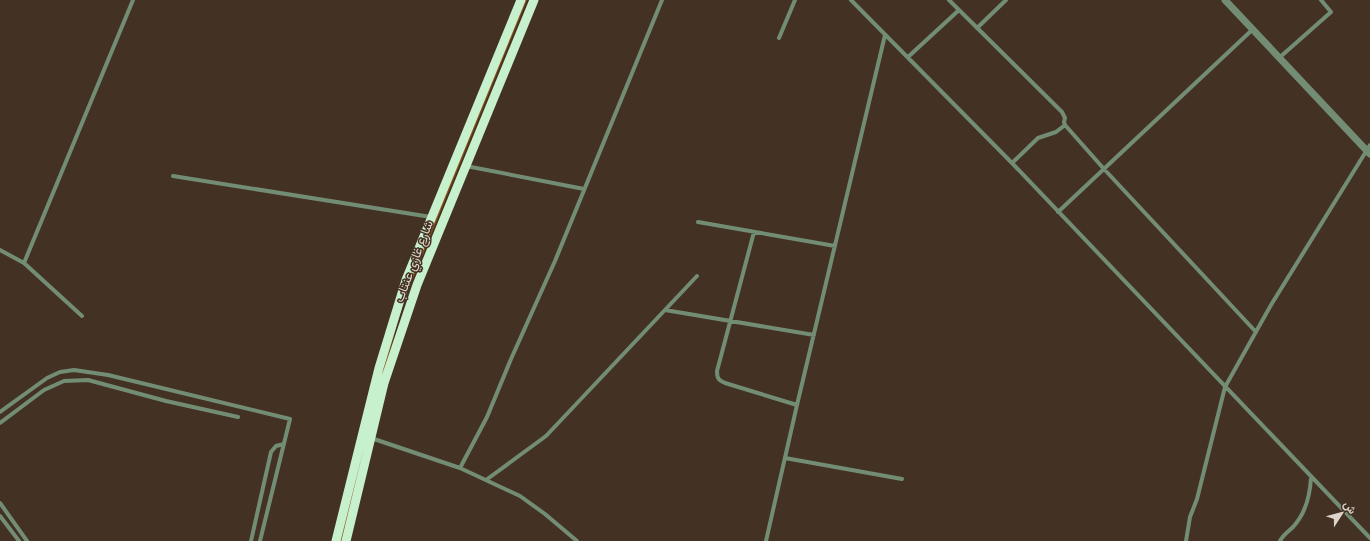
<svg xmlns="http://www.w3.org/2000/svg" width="1370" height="541" font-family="Cabin,Vazirmatn,sans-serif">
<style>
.green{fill:#8a5015}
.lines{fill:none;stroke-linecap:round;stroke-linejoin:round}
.minor{stroke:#738d75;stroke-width:4}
.tertiary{stroke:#738d75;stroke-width:7}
.trunk{stroke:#c7f0cc;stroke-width:9}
.labels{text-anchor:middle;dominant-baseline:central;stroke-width:3;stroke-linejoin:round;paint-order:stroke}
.street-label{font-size:13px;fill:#ded3ca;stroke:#433224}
</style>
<rect width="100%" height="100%" fill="#433224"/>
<path class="green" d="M524 0H527L403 303 385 368 343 541H340L362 446 401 300Z"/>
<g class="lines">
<path class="minor" d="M851 0 1012 163 1370 538
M949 0 1062 112 1065 118 1064 122 1065 125 1104 169 1256 332
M977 28 1006 0
M779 38 795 0
M908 57 959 10
M1279 58 1331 12 1321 0
M1012 163 1038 138 1056 132 1065 125
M466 166 584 189
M173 176 431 217
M1058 212 1252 30
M698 222 835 246
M754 232 717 371C717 378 718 380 725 383L797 405
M0 250 24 263 82 316
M24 263 133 0
M665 310 814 335
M0 412 47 378 60 372 74 370 108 375 290 419 260 541
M0 423 44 390 64 381 88 380 166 401 238 417
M371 438 460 468 520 496 545 514 577 541
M785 458 902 479
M460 468 487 417 511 359 555 261 662 0
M486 480 546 436 697 276
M0 503 27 541
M0 516 19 541
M251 541 271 452 276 446 284 444
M766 541 797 405 885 35
M1186 541 1190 517 1197 499 1225 387 1271 305 1370 145
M1280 541C1283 535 1288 532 1293 527 1305 514 1310 495 1311 478"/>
<path class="tertiary" d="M1225 0 1370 154"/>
<path class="trunk" d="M336 541 379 368 406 280 521 0
M346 541 384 383 417 285 534 0"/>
</g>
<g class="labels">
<g class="street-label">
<text transform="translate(413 261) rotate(-69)">شارع غازي عنتاب</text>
</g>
</g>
<g transform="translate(1342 513) rotate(54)" stroke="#433224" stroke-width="3" paint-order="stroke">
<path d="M0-3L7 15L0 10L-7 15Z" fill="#ded3ca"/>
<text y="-6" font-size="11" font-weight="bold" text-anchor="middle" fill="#ded3ca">ش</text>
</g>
</svg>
